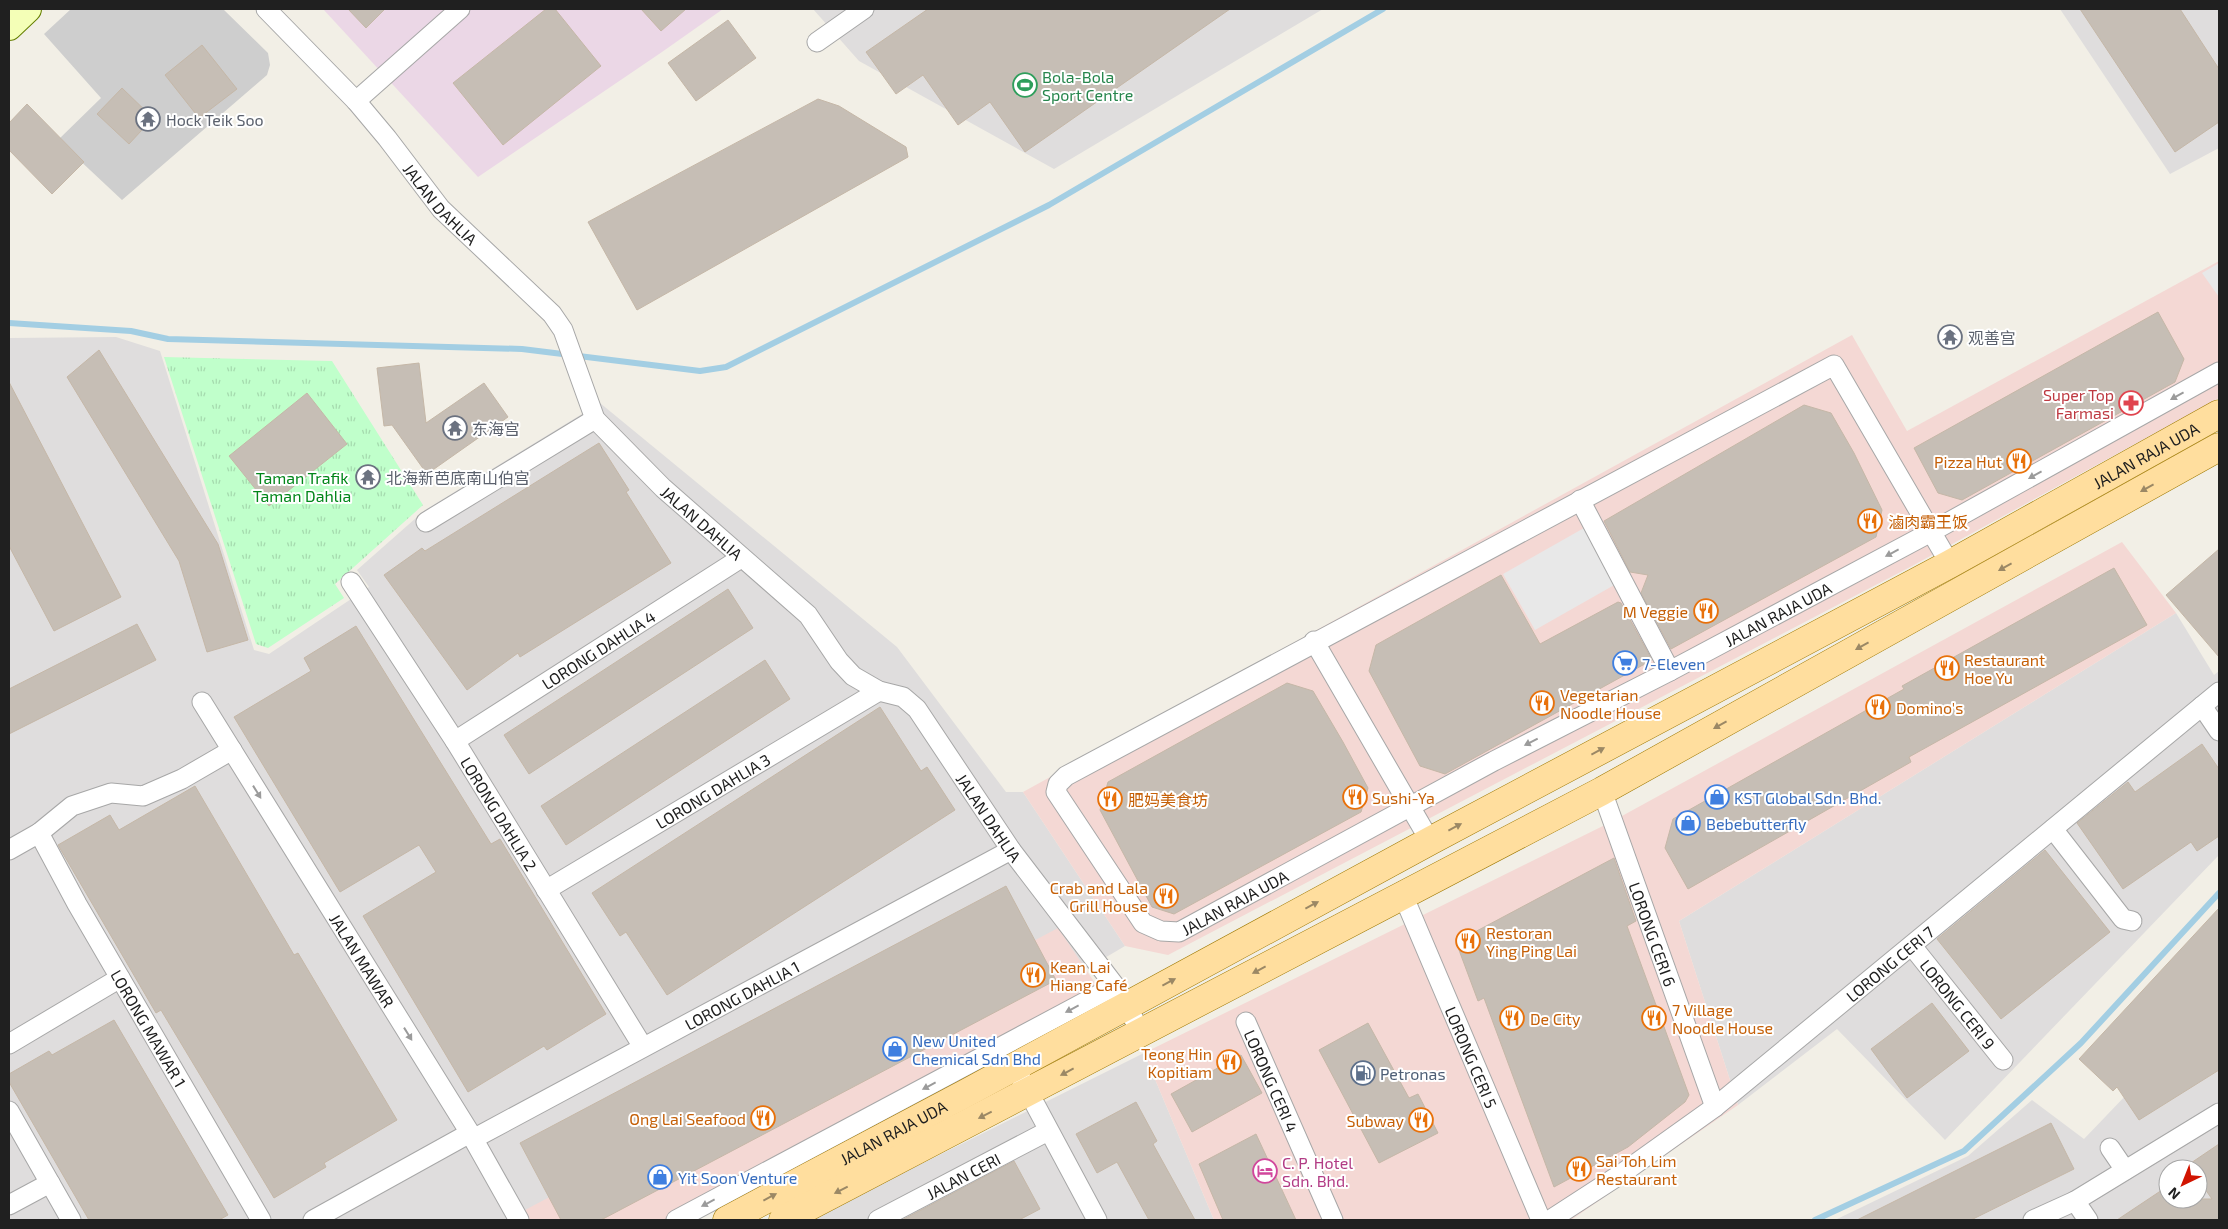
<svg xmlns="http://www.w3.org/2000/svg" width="2228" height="1229" font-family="'Exo 2','Noto Sans SC',sans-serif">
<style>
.residential{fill:#dfdddd;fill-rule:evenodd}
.commercial{fill:#f4d8d4}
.industrial{fill:#ebd7e6}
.religious{fill:#cecece}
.park{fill:url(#park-tufts)}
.parking{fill:#e8e8e8}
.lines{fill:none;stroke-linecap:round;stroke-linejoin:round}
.stream{stroke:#a3cee3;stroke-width:6}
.building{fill:#c6beb5;stroke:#c5b7a7}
.street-casing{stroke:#a7a7a7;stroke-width:21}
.secondary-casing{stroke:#657f00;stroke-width:28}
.primary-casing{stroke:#9d7800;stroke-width:29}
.street{stroke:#fff;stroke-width:19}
.secondary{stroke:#f4ffb7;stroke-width:26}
.primary{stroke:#ffde9e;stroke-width:28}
.oneway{fill:#9b9b9b}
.oneway2{fill:#9b8865}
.labels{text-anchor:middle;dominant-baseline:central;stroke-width:4;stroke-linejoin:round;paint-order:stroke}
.leisure-label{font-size:16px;fill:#27864d;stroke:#fff;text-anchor:start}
.worship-label{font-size:16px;fill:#5b616d;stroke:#fff;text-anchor:start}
.street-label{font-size:16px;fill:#202020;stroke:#fff}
.health-label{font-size:16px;fill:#be3a42;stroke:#fff;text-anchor:end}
.food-label{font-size:16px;fill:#c56008;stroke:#fff;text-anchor:start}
.park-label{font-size:16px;fill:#02861a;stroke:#fff}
.shop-label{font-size:16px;fill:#366cbe;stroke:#fff;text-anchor:start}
.service-label{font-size:16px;fill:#4e5e75;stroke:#fff;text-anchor:start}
.hotel-label{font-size:16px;fill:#b23c85;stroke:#fff;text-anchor:start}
</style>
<defs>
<pattern id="park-tufts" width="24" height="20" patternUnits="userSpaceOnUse" patternTransform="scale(1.25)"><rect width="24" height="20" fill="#c0ffcb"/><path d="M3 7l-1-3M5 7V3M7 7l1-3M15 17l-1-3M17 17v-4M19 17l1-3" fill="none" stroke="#a5daae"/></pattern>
</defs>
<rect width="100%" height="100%" fill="#f2efe6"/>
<path class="residential" d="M813 9H1323L1054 169 859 61Z
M2060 9H2219V148L2170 174Z
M116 337 160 351 254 650 269 654 369 587 357 570 425 510 600 403 897 647 1006 792H1023L1125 946 659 1220H9V338Z
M2176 613 2214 675 2219 671V855L1945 1140 1837 1029 1738 1105 1679 921Z
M2219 998V1220H1835L1968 1156 2032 1100 2084 1139ZM2168 1169H2198V1199H2168Z
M1144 1053 1214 1220H809Z"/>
<path class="commercial" d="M2219 261V398L1912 566 1168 955 1125 946 1023 792 1852 335 1907 431Z
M2122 542 2176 613 1679 921 1738 1105 1571 1220H1214L1144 1053 1611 822Z
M1058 928 1101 992 689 1220H506Z"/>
<path class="industrial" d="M323 9H723L662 52 478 177Z"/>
<path class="religious" d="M71 9H223L268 53 270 65 267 75 122 200 58 140 101 98 44 34Z"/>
<path class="park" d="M164 357 332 361 423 505 335 584 344 598 268 648 256 644Z"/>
<path class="parking" d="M2219 263V297L2202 273Z
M1584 528 1616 584 1535 630 1503 574Z"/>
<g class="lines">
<path class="stream" d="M9 323 131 331 168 339 522 349 700 371 726 367 1049 205 1383 9
M1815 1220 1964 1151 2081 1043 2219 893"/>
</g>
<path class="building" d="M348 9H385L366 28Z
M546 9H555L601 66 503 145 453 83Z
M641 9H686L661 31Z
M928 9H1230L1025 152 990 102 958 125 923 75 896 94 866 52Z
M2080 9H2180L2219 69V122L2175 152Z
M728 20 756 58 696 101 668 63Z
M202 45 237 89 199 118 165 75Z
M122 88 153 118 129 144 97 114Z
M818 99 839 106 906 147 908 157 637 310 588 222Z
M27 104 84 162 52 194 9 150V123Z
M2158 312 2184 359 2175 382 1962 500 1938 493 1914 448Z
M99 350 218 544 248 640 207 652 179 561 67 377Z
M419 363 426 423 484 383 508 417 427 474 392 425 384 426 377 368Z
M9 382 121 597 54 631 9 546Z
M307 393 347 444 269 506 229 456Z
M1804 405 1831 413 1854 453 1882 510 1876 537 1671 649 1641 593 1648 575 1630 572 1604 521Z
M599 443 629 490 626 492 671 563 520 657 518 653 467 690 384 575 422 548 425 551Z
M2219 549V657L2166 595Z
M2114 568 2147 625 1909 757 1911 762 1688 889 1665 848 1673 819 1904 689 1902 686Z
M1501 575 1540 644 1618 602 1621 603 1652 660 1445 774 1420 766 1369 671 1376 645Z
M728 589 753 628 529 774 504 735Z
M137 624 156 660 9 734V689Z
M356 626 491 844 500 839 606 1014 547 1050 544 1046 468 1092 363 916 436 872 419 845 340 892 234 717 311 671 304 658Z
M765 660 790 699 566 845 541 806Z
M1287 683 1313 691 1343 742 1368 788 1361 812 1174 914 1152 907 1100 810 1108 782Z
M880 707 921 771 927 767 955 810 667 995 626 932 620 936 592 893Z
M2202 744 2219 769V836L2197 851 2191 842 2123 889 2077 823 2128 782 2135 792Z
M195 786 294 955 298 953 397 1120 324 1163 326 1167 274 1198 161 1010 156 1013 58 845 110 815 119 830Z
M2045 850 2110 932 2001 1019 1937 939Z
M1614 858 1636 921 1627 926 1689 1095 1685 1102 1628 1147 1554 1187 1484 998 1478 1001 1456 942Z
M1006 886 1056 980 601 1220H561L520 1143Z
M2219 908V1070L2139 1120 2117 1087 2113 1091 2079 1059Z
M1932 1003 1969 1051 1907 1098 1871 1049Z
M114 1020 228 1215 219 1220H89L9 1082V1074L49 1051 52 1055Z
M1368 1023 1409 1098 1418 1094 1438 1133 1379 1163 1319 1050Z
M1241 1055 1262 1093 1192 1132 1171 1094Z
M1136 1102 1157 1141 1153 1144 1195 1220H1149L1117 1162 1097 1173 1076 1134Z
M2051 1123 2074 1169 1971 1220H1857Z
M1256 1134 1296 1220H1223L1199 1164Z
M2219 1144V1220H2117L2168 1186V1199H2212L2198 1179V1169H2191L2188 1165Z
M1014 1161 1040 1209 1019 1220H902Z"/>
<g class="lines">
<g class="street-casing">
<g id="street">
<path id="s1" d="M266 9 356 101 387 138 441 209 552 314 563 330 595 419 663 488 808 615 839 661 853 676 879 691 903 697 917 709 1011 850 1115 986 1141 1032"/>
<path d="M817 42 864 9"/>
<path d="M356 101 460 9"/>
<path d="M1580 500 1670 671"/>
<path d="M426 522 595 419"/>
<path id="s2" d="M1950 564C1911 498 1873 431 1834 365L1066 776 1058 784 1056 792 1143 923 1161 931 1179 932 1494 761 1670 671 1931 532 2219 372"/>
<path id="s3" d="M351 582 455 741 643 1047"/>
<path d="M1314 641 1430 841"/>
<path id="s4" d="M202 702 470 1133 519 1220"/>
<path d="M2202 706 2219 731"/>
<path id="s5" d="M455 741 741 558"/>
<path id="s6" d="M1602 791 1715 1107"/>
<path d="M2053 829 2123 919 2132 921"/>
<path id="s7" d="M39 833 77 904 261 1220"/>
<path d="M9 850 39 833 72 806 111 793 143 796 182 779 232 750"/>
<path id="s8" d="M546 890 879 691"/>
<path id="s9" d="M1403 895 1541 1220"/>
<path id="s10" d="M1912 946 2003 1060"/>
<path id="s11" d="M1246 1022 1333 1220"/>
<path d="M9 1044 120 978"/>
<path d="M1015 1067 1097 1220"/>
<path d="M9 1111 71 1220"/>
<path id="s12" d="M473 1139 1011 850"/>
<path d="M2110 1148 2125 1170"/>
<path d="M2075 1201 2088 1220"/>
<path d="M9 1205 50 1183"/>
<path d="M313 1220 470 1133"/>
<path d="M676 1220 1115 986"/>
<path id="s13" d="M878 1220 1048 1131"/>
<path id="s14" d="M1550 1220 1624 1172 1715 1107 2219 692"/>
<path d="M2033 1220 2075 1201 2219 1113"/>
</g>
</g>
<g class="secondary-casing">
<path id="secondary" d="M9 27 28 9"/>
</g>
<g class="primary-casing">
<g id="primary">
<path id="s15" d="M727 1220 970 1091 1430 841 1950 564 2219 414"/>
<path d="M783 1220 1602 791 2219 447"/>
</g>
</g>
<use href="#street" class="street"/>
<use href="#secondary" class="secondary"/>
<use href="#primary" class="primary"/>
</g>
<defs><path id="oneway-solid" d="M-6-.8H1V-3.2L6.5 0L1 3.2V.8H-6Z" transform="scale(1.25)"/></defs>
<g class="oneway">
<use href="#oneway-solid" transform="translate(2177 396) rotate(151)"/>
<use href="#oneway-solid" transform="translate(2035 475) rotate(151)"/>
<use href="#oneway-solid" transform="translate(1892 553) rotate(152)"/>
<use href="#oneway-solid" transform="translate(1531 742) rotate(153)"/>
<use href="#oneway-solid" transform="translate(257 792) rotate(58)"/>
<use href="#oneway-solid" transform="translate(1072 1009) rotate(152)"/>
<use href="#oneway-solid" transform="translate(408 1034) rotate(58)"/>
<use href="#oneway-solid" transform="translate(929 1086) rotate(152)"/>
<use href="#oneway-solid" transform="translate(708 1203) rotate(152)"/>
</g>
<g class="oneway2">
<use href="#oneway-solid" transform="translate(2147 488) rotate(151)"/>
<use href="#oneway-solid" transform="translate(2005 567) rotate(151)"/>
<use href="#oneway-solid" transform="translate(1862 646) rotate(151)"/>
<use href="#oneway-solid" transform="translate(1720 725) rotate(151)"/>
<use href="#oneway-solid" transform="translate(1598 751) rotate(-28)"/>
<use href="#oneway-solid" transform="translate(1455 827) rotate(-28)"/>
<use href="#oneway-solid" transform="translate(1312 905) rotate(-28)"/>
<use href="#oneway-solid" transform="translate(1259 970) rotate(152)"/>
<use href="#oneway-solid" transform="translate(1169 982) rotate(-28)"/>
<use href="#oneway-solid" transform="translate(1067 1072) rotate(152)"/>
<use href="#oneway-solid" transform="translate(985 1115) rotate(153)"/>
<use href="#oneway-solid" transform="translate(841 1190) rotate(153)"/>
<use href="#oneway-solid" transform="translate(770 1197) rotate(-28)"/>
</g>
<defs>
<g id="stadium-ring" transform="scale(1.25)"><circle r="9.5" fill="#fff" stroke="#2e9e5b" stroke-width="1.5"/><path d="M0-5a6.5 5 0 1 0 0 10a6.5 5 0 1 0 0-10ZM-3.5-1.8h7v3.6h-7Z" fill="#2e9e5b"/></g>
<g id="temple-ring" transform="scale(1.25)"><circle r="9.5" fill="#fff" stroke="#6b7280" stroke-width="1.5"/><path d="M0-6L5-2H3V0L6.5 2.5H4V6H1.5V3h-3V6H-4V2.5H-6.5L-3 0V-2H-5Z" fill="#6b7280"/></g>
<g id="pharmacy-ring" transform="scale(1.25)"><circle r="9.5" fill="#fff" stroke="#e0444e" stroke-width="1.5"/><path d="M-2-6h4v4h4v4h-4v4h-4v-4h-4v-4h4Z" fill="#e0444e"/></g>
<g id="restaurant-ring" transform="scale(1.25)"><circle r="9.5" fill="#fff" stroke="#e8710a" stroke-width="1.5"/><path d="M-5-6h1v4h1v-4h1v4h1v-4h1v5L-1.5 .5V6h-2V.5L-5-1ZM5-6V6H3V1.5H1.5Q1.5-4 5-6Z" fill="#e8710a"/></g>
<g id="supermarket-ring" transform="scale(1.25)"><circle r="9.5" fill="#fff" stroke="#3f7fe0" stroke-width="1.5"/><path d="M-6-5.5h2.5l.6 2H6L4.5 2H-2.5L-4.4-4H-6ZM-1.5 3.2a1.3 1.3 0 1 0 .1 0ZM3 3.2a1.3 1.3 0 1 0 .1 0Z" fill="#3f7fe0"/></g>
<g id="shop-ring" transform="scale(1.25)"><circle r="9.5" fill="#fff" stroke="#3f7fe0" stroke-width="1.5"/><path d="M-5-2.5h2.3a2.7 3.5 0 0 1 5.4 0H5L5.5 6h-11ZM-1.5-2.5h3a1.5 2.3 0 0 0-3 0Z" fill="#3f7fe0"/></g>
<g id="fuel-ring" transform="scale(1.25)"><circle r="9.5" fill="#fff" stroke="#5c6f8a" stroke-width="1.5"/><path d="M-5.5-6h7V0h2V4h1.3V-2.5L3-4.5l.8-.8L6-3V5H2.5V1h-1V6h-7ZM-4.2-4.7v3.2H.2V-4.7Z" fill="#5c6f8a"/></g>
<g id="hotel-ring" transform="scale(1.25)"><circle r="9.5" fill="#fff" stroke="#d1479c" stroke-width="1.5"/><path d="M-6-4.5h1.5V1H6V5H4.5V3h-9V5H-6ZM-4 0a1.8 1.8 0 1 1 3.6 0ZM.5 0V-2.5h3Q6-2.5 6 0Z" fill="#d1479c"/></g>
</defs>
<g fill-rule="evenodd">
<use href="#stadium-ring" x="1025" y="85"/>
<use href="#temple-ring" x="148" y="119"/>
<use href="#temple-ring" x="1950" y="337"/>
<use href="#pharmacy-ring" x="2131" y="403"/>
<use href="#temple-ring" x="455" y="428"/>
<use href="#restaurant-ring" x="2019" y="461"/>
<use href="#temple-ring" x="368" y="477"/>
<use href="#restaurant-ring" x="1870" y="521"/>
<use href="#restaurant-ring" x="1706" y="611"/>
<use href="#supermarket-ring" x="1625" y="663"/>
<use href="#restaurant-ring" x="1947" y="668"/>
<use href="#restaurant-ring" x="1542" y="703"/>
<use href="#restaurant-ring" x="1878" y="707"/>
<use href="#restaurant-ring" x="1355" y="797"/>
<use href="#shop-ring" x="1717" y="797"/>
<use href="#restaurant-ring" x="1110" y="799"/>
<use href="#shop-ring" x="1688" y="823"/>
<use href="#restaurant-ring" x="1166" y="896"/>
<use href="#restaurant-ring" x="1468" y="941"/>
<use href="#restaurant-ring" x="1033" y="975"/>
<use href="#restaurant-ring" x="1512" y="1018"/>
<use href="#restaurant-ring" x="1654" y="1018"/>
<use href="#shop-ring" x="895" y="1049"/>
<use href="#restaurant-ring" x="1229" y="1062"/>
<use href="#fuel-ring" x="1363" y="1073"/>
<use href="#restaurant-ring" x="763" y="1118"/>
<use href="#restaurant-ring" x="1421" y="1120"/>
<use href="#restaurant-ring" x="1579" y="1169"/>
<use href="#hotel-ring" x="1265" y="1171"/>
<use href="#shop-ring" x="660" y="1177"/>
</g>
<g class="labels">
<g class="leisure-label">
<text x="1042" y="76">Bola-Bola<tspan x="1042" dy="18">Sport Centre</tspan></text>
</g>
<g class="worship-label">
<text x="166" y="119">Hock Teik Soo</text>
<text x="1968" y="337">观善宫</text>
<text x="472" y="428">东海宫</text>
<text x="386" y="477">北海新芭底南山伯宫</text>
</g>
<g class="street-label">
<text stroke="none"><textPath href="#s1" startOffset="262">JALAN DAHLIA</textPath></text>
<text stroke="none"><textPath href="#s15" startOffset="1612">JALAN RAJA UDA</textPath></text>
<text stroke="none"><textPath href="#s1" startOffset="682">JALAN DAHLIA</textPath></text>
<text stroke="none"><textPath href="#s2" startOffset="1994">JALAN RAJA UDA</textPath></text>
<text stroke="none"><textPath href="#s5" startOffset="170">LORONG DAHLIA 4</textPath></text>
<text stroke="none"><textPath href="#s8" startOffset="194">LORONG DAHLIA 3</textPath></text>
<text stroke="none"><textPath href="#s3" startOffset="275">LORONG DAHLIA 2</textPath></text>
<text stroke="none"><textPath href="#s1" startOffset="1102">JALAN DAHLIA</textPath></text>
<text stroke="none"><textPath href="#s2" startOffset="1379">JALAN RAJA UDA</textPath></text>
<text stroke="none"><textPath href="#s6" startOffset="152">LORONG CERI 6</textPath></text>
<text stroke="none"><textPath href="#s4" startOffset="304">JALAN MAWAR</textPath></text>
<text stroke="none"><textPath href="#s14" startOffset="426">LORONG CERI 7</textPath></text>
<text stroke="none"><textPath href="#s12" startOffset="305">LORONG DAHLIA 1</textPath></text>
<text stroke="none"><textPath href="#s10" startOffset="74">LORONG CERI 9</textPath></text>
<text stroke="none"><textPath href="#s7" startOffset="224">LORONG MAWAR 1</textPath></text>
<text stroke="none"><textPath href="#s9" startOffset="176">LORONG CERI 5</textPath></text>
<text stroke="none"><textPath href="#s11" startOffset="64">LORONG CERI 4</textPath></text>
<text stroke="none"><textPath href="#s15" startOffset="188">JALAN RAJA UDA</textPath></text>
<text stroke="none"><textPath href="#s13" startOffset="96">JALAN CERI</textPath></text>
</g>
<g class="health-label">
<text x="2114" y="394">Super Top<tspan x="2114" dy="18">Farmasi</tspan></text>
</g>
<g class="food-label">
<text x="2002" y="461" text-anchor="end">Pizza Hut</text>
<text x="1888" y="521">滷肉霸王饭</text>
<text x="1688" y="611" text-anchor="end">M Veggie</text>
<text x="1964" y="659">Restaurant<tspan x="1964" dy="18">Hoe Yu</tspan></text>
<text x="1560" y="694">Vegetarian<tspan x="1560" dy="18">Noodle House</tspan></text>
<text x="1896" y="707">Domino's</text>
<text x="1372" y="797">Sushi-Ya</text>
<text x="1128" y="799">肥妈美食坊</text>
<text x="1148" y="887" text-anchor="end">Crab and Lala<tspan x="1148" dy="18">Grill House</tspan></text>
<text x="1486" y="932">Restoran<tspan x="1486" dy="18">Ying Ping Lai</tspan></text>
<text x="1050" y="966">Kean Lai<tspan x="1050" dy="18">Hiang Café</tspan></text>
<text x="1672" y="1009">7 Village<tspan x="1672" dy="18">Noodle House</tspan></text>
<text x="1530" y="1018">De City</text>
<text x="1212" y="1053" text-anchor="end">Teong Hin<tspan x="1212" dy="18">Kopitiam</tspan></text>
<text x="746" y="1118" text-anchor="end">Ong Lai Seafood</text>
<text x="1404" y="1120" text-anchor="end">Subway</text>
<text x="1596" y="1160">Sai Toh Lim<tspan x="1596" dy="18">Restaurant</tspan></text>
</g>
<g class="park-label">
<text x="302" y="477">Taman Trafik<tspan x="302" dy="18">Taman Dahlia</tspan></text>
</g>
<g class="shop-label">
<text x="1642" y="663">7-Eleven</text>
<text x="1734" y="797">KST Global Sdn. Bhd.</text>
<text x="1706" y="823">Bebebutterfly</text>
<text x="912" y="1040">New United<tspan x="912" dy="18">Chemical Sdn Bhd</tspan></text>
<text x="678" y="1177">Yit Soon Venture</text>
</g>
<g class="service-label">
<text x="1380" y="1073">Petronas</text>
</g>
<g class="hotel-label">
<text x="1282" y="1162">C. P. Hotel<tspan x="1282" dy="18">Sdn. Bhd.</tspan></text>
</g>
</g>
<rect width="2228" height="1229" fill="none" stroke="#202020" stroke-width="20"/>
<g transform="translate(2183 1184) rotate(223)"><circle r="24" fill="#ffffff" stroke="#a6a6a6"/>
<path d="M0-4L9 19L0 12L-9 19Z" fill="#d11400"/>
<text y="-8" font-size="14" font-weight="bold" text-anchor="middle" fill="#202020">N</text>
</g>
</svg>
